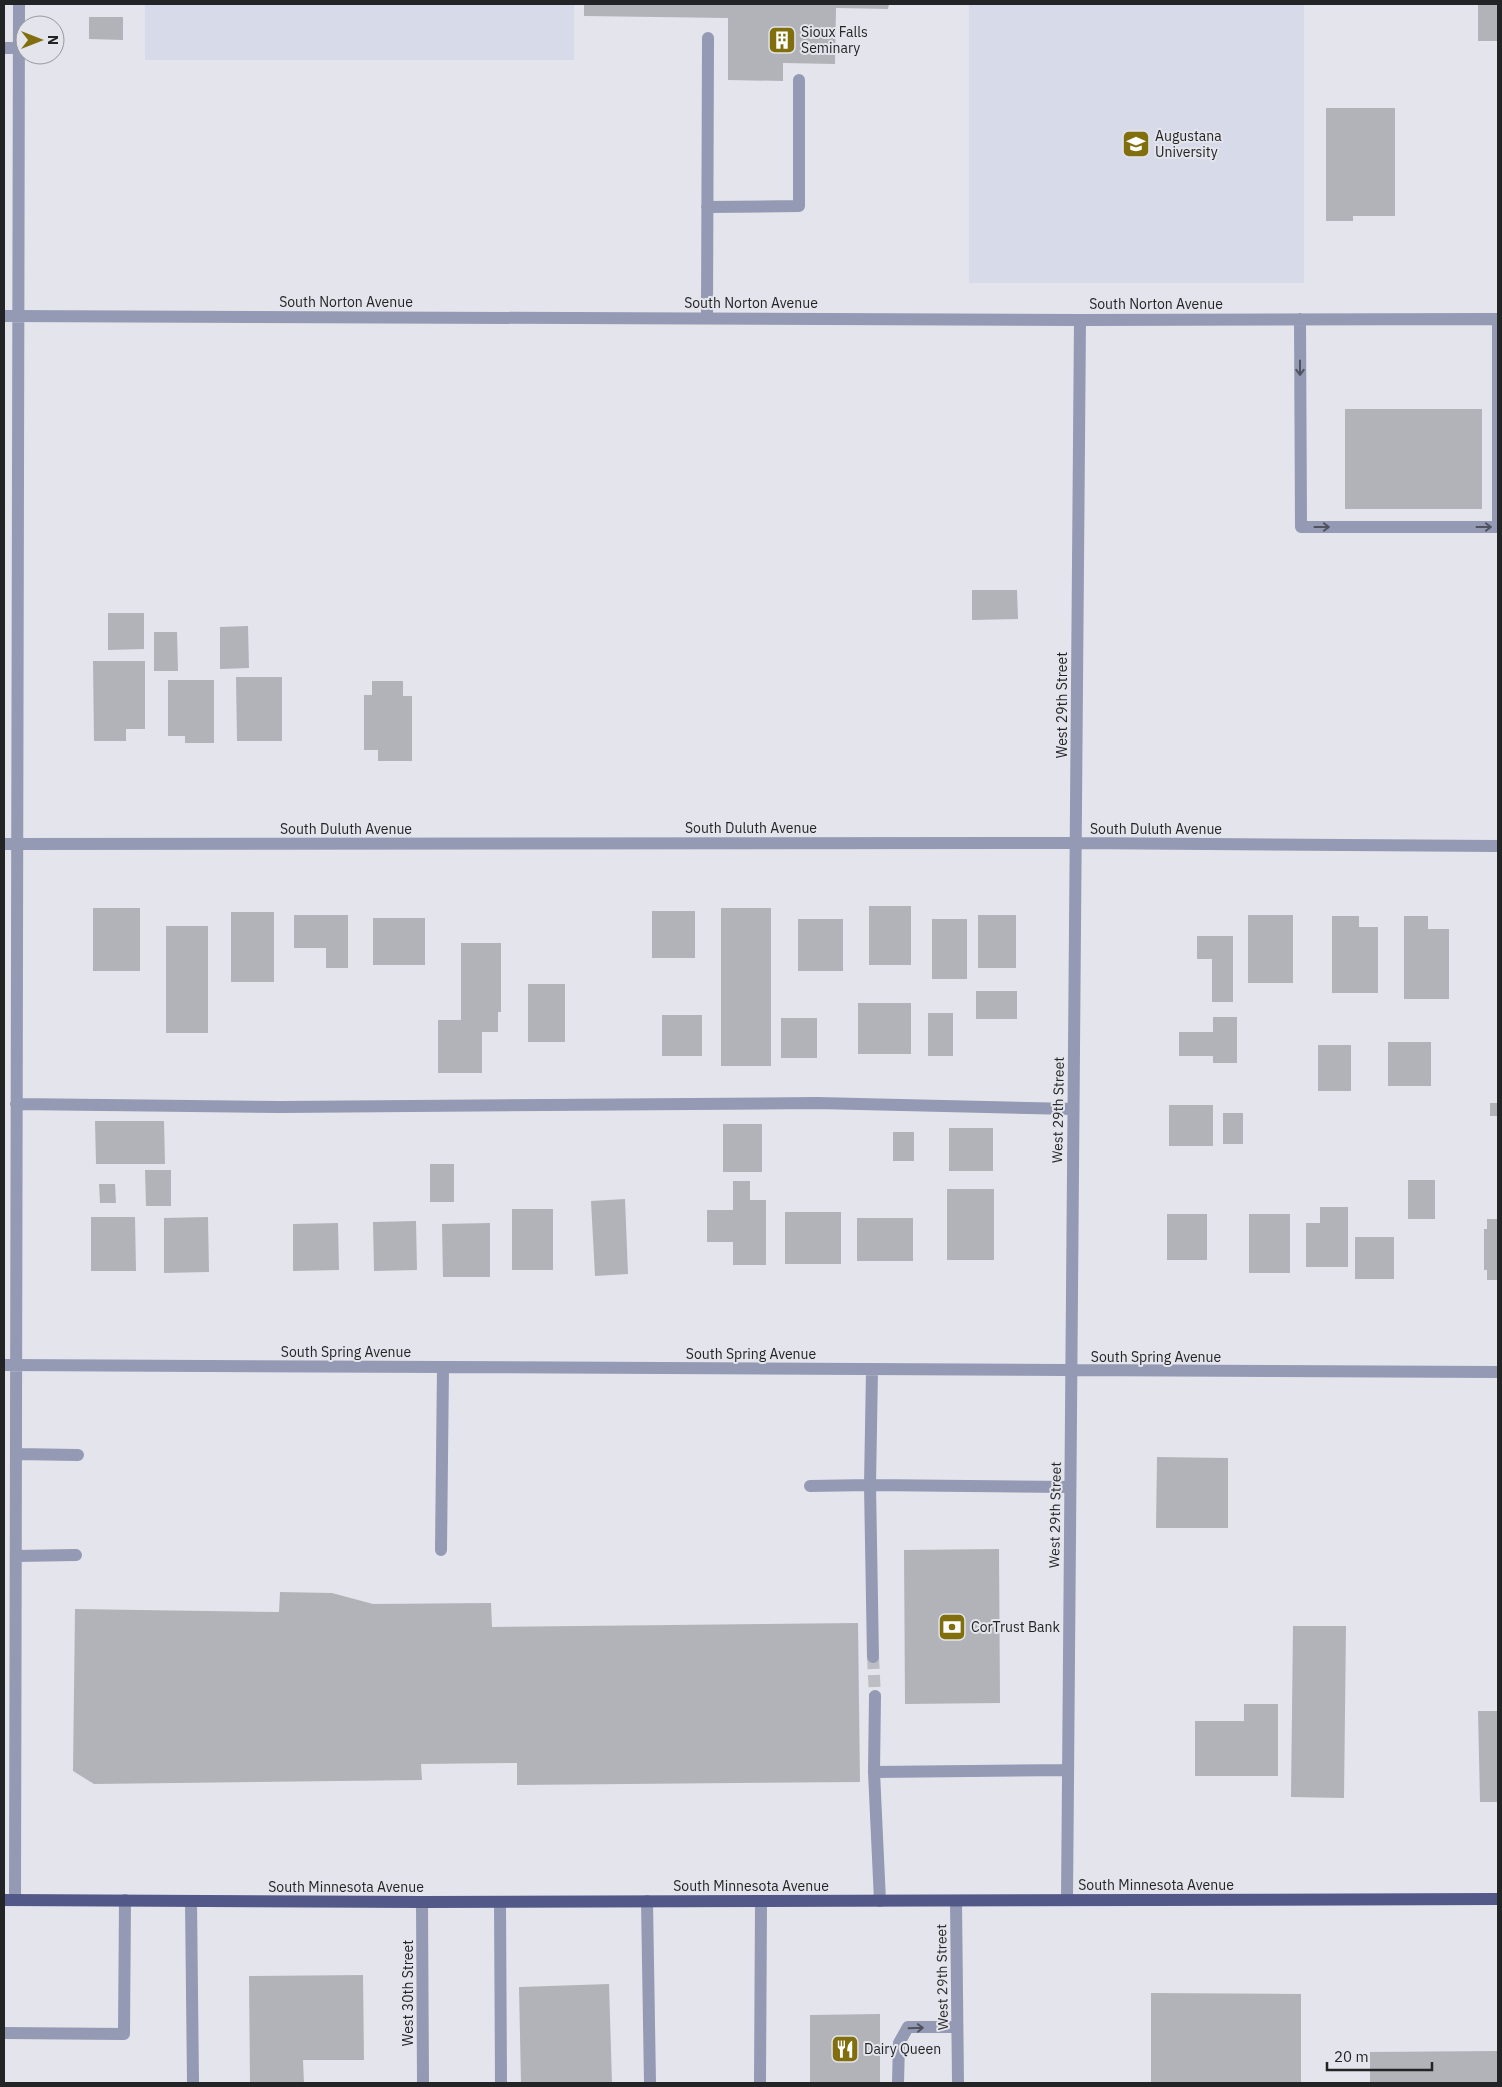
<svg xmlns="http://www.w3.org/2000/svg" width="1502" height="2087" font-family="'IBM Plex Sans',sans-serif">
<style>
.built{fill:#d7dae8}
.building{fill:#b2b3b9}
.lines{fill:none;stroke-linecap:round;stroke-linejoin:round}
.minor-tunnel{stroke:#bdbec4;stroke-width:12;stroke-dasharray:12 6;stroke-linecap:butt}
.minor{stroke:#9499b4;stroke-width:12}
.major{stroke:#525887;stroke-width:12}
.oneway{stroke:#50535f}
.labels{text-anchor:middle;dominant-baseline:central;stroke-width:4;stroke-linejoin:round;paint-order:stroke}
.poi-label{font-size:14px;fill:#232426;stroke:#e4e5ec;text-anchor:start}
.street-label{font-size:14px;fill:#232426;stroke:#e4e5ec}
</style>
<rect width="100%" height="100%" fill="#e4e5ec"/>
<path class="built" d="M145 4H574V60H145Z
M969 4H1304V283H969Z"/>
<path class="building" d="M584 4H889L888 9 836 8 835 64 783 63V81L728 80V18L584 16Z
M1478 4H1498V41H1478Z
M89 17H123V40L89 39Z
M1326 108H1395V216H1353V221H1326Z
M1345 409H1482V509H1345Z
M972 590H1017L1018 619 972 620Z
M108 613H144V649L108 650Z
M248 626 249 668 220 669V627Z
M154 632H177L178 671H154Z
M93 661H145V729H126V741H94Z
M236 677H282V741H237Z
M168 680H214V743H185V736H168Z
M372 681H403V696H412V761H378V750H364V695H372Z
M869 906H911V965H869Z
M93 908H140V971H93Z
M721 908H771V1066H721Z
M652 911H695V958H652Z
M231 912H274V982H231Z
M294 915H348V968H326V948H294Z
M978 915H1016V968H978Z
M1248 915H1293V983H1248Z
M1332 916H1359V927H1378V993H1332Z
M1404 916H1428V929H1449V999H1404Z
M373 918H425V965H373Z
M798 919H843V971H798Z
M932 919H967V979H932Z
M166 926H208V1033H166Z
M1197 936H1233V1002H1212V959H1197Z
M461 943H501V1012H498V1032H482V1073H438V1020H461Z
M528 984H565V1042H528Z
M976 991H1017V1019H976Z
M858 1003H911V1054H858Z
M928 1013H953V1056H928Z
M662 1015H702V1056H662Z
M1213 1017H1237V1063H1213V1056H1179V1032H1213Z
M781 1018H817V1058H781Z
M1388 1042H1431V1086H1388Z
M1318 1045H1351V1091H1318Z
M1490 1103H1498V1116H1490Z
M1169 1105H1213V1146H1169Z
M1223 1113H1243V1144H1223Z
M95 1121H164L165 1164H96Z
M723 1124H762V1172H723Z
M949 1128H993V1171H949Z
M893 1132H914V1161H893Z
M430 1164H454V1202H430Z
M145 1170H171V1206H146Z
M1408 1180H1435V1219H1408Z
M733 1181H750V1200H766V1265H733V1242H707V1210H733Z
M99 1184H115L116 1203H100Z
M947 1189H994V1260H947Z
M625 1199 628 1274 595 1276 591 1201Z
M1320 1207H1348V1267H1306V1223H1320Z
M512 1209H553V1270H512Z
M785 1212H841V1264H785Z
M1167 1214H1207V1260H1167Z
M1249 1214H1290V1273H1249Z
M91 1217H135L136 1271H91Z
M208 1217 209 1272 164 1273V1218Z
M857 1218H913V1261H857Z
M1487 1219H1498V1280H1487V1270H1484V1229H1487Z
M416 1221 417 1270 374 1271 373 1222Z
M338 1223 339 1270 293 1271V1224Z
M490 1223V1277H443L442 1224Z
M1355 1237H1394V1279H1355Z
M1157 1457 1228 1458V1528H1156Z
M999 1549 1000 1703 905 1704 904 1550Z
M280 1592 332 1593 373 1604 491 1603 492 1627 858 1623 860 1782 517 1785V1763L421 1764 422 1780 94 1784 73 1771 75 1609 279 1612Z
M1293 1626H1346L1344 1798 1291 1797Z
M1244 1704H1278V1776H1195V1721H1244Z
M1478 1711H1498V1802H1480Z
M363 1975 364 2060H303L304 2083H250L249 1976Z
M609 1984 612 2083H521L519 1987Z
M1151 1993 1301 1994V2083H1151Z
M880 2014V2083H810V2015Z
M1498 2051V2083H1370V2052Z"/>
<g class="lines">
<path class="minor-tunnel" d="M873 1657 875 1696"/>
<path class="minor" d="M4 48H19
M707 207 799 206V80
M4 316 1080 320 1498 319
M707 318 708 38
M1300 319 1301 527H1498V319
M4 844 1076 843 1498 846
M16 1104 280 1107 817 1103 1073 1109
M4 1365 1498 1372
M16 1454 78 1455
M810 1486 870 1485 872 1370
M441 1550 443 1367
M16 1556 76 1555
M873 1657 870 1485 1070 1487
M874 1772 875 1696
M15 1900 19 4
M1067 1900 1080 320
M191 1901 193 2083
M647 1901 650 2083
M880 1901 874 1772 1068 1770
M956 1901 958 2083
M422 1902 423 2083
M500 1902 501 2083
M4 2033 124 2034 125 1900
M760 2083 761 1901
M898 2083 899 2043 908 2027H957"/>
<path class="major" d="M4 1900 422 1902 1498 1899"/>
</g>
<defs><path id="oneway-shaft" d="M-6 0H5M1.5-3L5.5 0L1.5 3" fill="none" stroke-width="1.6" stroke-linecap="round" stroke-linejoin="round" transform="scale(1.25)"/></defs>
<g class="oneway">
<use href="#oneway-shaft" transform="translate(1300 368) rotate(90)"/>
<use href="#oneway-shaft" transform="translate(1322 527)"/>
<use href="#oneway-shaft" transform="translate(1484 527)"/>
<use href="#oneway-shaft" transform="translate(916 2028) rotate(-2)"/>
</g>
<defs>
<g id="building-square" transform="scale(1.4375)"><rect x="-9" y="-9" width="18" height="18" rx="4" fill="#816f0d" stroke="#e4e5ec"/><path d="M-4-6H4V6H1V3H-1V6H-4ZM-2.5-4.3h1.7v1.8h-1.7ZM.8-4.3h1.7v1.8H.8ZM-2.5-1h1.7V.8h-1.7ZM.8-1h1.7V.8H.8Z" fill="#fff"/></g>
<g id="university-square" transform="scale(1.4375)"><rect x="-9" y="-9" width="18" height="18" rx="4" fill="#816f0d" stroke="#e4e5ec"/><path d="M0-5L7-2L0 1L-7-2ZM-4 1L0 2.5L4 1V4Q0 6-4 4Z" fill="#fff"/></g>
<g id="bank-square" transform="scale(1.4375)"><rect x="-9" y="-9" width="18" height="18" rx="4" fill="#816f0d" stroke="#e4e5ec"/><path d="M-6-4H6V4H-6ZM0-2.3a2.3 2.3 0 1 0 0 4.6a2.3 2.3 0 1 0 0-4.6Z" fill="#fff"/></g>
<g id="restaurant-square" transform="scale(1.4375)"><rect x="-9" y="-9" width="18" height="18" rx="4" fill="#816f0d" stroke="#e4e5ec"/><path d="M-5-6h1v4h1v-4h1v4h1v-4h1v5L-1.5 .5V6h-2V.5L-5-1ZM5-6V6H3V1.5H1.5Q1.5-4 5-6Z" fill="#fff"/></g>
</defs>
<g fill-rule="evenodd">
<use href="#building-square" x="782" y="40"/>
<use href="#university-square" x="1136" y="144"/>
<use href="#bank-square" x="952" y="1627"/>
<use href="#restaurant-square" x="845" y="2049"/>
</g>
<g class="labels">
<g class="poi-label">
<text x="801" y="32">Sioux Falls<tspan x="801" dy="16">Seminary</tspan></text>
<text x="1155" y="136">Augustana<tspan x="1155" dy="16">University</tspan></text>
<text x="971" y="1627">CorTrust Bank</text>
<text x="864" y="2049">Dairy Queen</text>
</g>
<g class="street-label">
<text x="346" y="302">South Norton Avenue</text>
<text x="751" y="303">South Norton Avenue</text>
<text x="1156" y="304">South Norton Avenue</text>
<text transform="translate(1062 705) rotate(-90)">West 29th Street</text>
<text x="751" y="828">South Duluth Avenue</text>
<text x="346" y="829">South Duluth Avenue</text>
<text x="1156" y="829">South Duluth Avenue</text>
<text transform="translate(1058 1110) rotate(-89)">West 29th Street</text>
<text x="346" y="1352">South Spring Avenue</text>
<text x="751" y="1354">South Spring Avenue</text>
<text x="1156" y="1357">South Spring Avenue</text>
<text transform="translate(1055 1515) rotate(-89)">West 29th Street</text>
<text x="1156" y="1885">South Minnesota Avenue</text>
<text x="751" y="1886">South Minnesota Avenue</text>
<text x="346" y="1887">South Minnesota Avenue</text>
<text transform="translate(942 1977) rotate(-91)">West 29th Street</text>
<text transform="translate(408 1993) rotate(-90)">West 30th Street</text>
</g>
</g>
<rect width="1502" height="2087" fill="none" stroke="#232426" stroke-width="10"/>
<g transform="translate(40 40) rotate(90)"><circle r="24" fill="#e4e5ec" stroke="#97989d"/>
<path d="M0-4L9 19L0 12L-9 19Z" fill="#816f0d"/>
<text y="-8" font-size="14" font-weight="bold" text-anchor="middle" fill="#232426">N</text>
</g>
<path d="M1327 2062v8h105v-8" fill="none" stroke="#232426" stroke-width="2.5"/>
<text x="1334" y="2062" font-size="15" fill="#232426" stroke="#e4e5ec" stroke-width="4" paint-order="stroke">20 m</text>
</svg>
